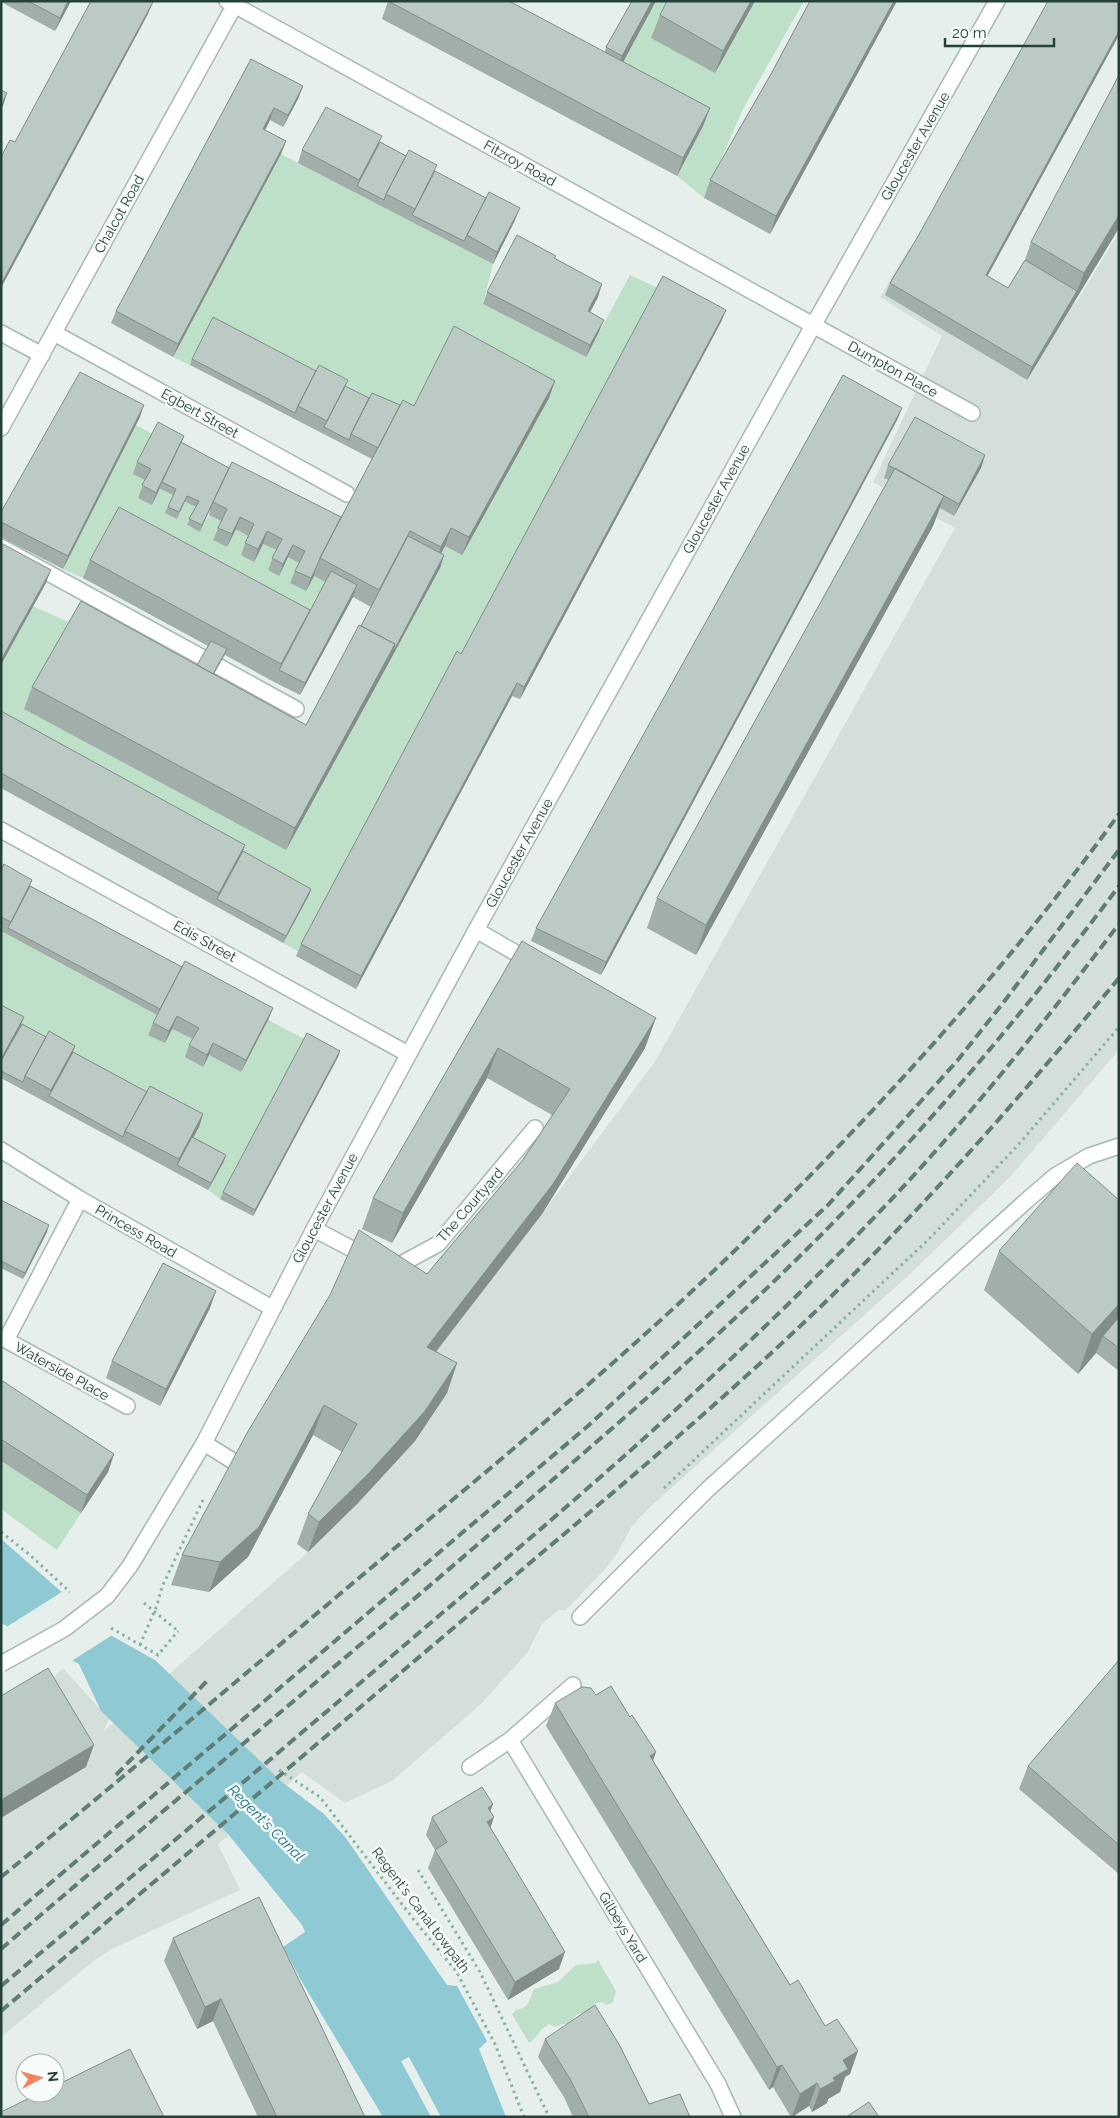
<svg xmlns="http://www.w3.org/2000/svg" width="1120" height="2118" font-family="Raleway,sans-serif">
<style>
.built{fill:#d4dfda}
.green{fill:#bfe0c8}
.water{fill:#8ec9d4}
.pier{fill:#e6efeb}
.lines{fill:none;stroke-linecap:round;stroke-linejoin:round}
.lane-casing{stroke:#a8b8b2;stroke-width:18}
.street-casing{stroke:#a8b8b2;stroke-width:18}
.path{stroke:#86b3a5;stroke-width:3;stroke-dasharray:2.5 4;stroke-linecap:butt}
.lane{stroke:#fff;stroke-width:15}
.street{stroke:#fff;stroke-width:15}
.rail{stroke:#5f7d75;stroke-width:4;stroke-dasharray:10 5;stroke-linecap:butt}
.street-bridge-casing{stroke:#a8b8b2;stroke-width:18;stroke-linecap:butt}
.path-bridge{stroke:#86b3a5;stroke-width:3;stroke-dasharray:2.5 4;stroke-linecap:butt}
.street-bridge{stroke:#fff;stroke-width:15}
.wall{fill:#a1aea9;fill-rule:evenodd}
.shaded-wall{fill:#838d89}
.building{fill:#bbcac4;stroke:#838d89}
.labels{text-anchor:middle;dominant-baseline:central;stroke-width:5;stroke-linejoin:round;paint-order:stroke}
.street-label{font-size:14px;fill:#24423a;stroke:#f7fbf9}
.water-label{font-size:15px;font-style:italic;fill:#1c6f80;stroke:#f7fbf9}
</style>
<rect width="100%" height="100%" fill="#e6efeb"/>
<path class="built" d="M1119 232V1050L1011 1176 909 1275 649 1508 632 1526 618 1552 606 1568 566 1610H559L542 1624 527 1653 481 1704 392 1781 345 1803 302 1772 218 1844 240 1890 110 1950 96 1959 1 2037V1714L40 1691 63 1668 109 1719 103 1732 308 1552 358 1503 415 1441 446 1393 416 1377 542 1214 656 1060 955 528 873 482 942 336 880 297 909 248 1003 300 1020 272 1076 303Z"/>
<path class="green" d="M656 1H706L715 73 755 1H804L744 107 704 198 677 176 703 126 614 79Z
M281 154 493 264 483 304 586 357 630 275 658 288 529 530 299 952 283 943 1 726V665L33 606 73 624 286 850 440 568 435 565 445 546 462 554 407 424 211 324 190 365 173 357Z
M136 425 153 434 146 481 152 505 160 489 174 495 166 513 177 518 185 502 196 507 188 526 200 531 209 515 250 536 241 555 254 561 263 544 300 563 313 576 327 583 303 628 83 578 63 569Z
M1 931 159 1016 172 1029 195 1040 203 1067 209 1055 241 1072 268 1020 305 1039 220 1199 208 1190 224 1161 1 1020Z
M1 1461 81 1513 57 1550 1 1509Z
M598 1960 616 1991 613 2002 607 2005 602 2002 594 2004 592 2010 576 2015 569 2024H563L555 2027 549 2024C540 2028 537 2038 529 2043L512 2014 516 2010C529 2008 529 2000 534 1989L558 1982 576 1965 596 1963Z"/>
<path class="water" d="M1 1539 112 1636 155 1660 282 1782 324 1814 346 1838 447 1985 457 1986 487 2041 479 2049 506 2117H383L302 1982 283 1947 305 1932 302 1925 228 1834 101 1711 79 1664 1 1623Z"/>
<path class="pier" d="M65 1590 114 1634 70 1662 5 1628Z
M409 2057 441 2117H431L401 2061Z"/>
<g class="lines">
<g class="lane-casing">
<path id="lane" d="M1 547 296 709
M476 930 533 963
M314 1229 369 1258
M390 1268 392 1269 438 1244 535 1128
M204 1443 236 1463
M580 1617 707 1490 1026 1201 1055 1176 1089 1156 1119 1146"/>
</g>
<g class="street-casing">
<path id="street" d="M227 1 972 413
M1 333 42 355
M54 333 347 494
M1 428 237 1
M1 830 408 1054
M1 1150 80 1199 272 1308
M80 1199 6 1340 127 1406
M107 1596 130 1566 204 1443 314 1229 476 930 814 324 997 1
M510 1740 718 2084 733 2117
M470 1767 510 1740 573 1685"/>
</g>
<path class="path" d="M664 1488 929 1239 1019 1144 1119 1027
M1 1532 30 1555 70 1592
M111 1628 158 1655 178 1631
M140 1645 157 1605 162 1587 203 1500
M279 1770 320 1797 414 1920 456 1971 495 2044 524 2117
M418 1870 480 1972 549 2117"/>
<use href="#lane" class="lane"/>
<use href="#street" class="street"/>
<path class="rail" d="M116 1775 207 1681
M1 1877C122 1779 240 1678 359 1578 482 1475 607 1373 723 1262 867 1123 1001 976 1119 814
M1 1925 589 1425 828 1205 957 1061 1003 1003 1119 850
M1 1949C176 1799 354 1652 528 1501 628 1415 728 1329 821 1235 929 1126 1027 1009 1119 886
M1 1986C146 1865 290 1743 434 1620 590 1488 745 1354 886 1205 970 1117 1045 1021 1119 924
M1 2011C165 1873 329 1734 492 1595 617 1489 743 1385 859 1269 951 1177 1036 1078 1119 978"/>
<g class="street-bridge-casing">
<path id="street-bridge" d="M1 1664 64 1629 107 1596"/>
</g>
<path class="path-bridge" d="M144 1603 178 1631"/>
<use href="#street-bridge" class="street-bridge"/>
</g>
<path class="wall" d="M1 1H71L55 31 1 2Z
M388 1 605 52 606 47 656 1 623 62 710 108 703 126 677 176 382 19Z
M755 1 715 73 651 38 660 15Z
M810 1H897L770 234 704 198 710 180 771 74Z
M1119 1V35L987 276 1008 288 1025 260 1031 242 1119 228 1027 380 885 295 890 283 917 238Z
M251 59 303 86 298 99 283 127 270 120 265 130 286 141 281 154 173 357 111 323 116 311Z
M380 142 435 171 515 220 493 264 298 163 302 150Z
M556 256 555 259 598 297 590 312 599 332 586 357 483 304 487 292Z
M726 310 721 322 520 699 512 696 356 989 296 956 301 944 461 654Z
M192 359 316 371 348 380 345 386 369 398 400 405 414 406 549 398 462 555 445 546 441 553 444 555 440 568 387 666 286 850 24 709 32 687 197 665 208 646 83 578 90 560 308 615 325 582 314 576 306 591 290 583 295 571 299 563 288 557 279 576 268 570 276 550 263 544 254 562 241 555 248 536 236 529 227 547 213 540 221 521 209 515 210 510 200 532 187 525 196 507 185 502 177 519 165 513 173 495 160 489 152 505 138 498 145 480 133 474 137 462 184 436 181 442 229 468 341 517 372 459 190 365ZM353 597 371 607 306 725 214 674 225 655 274 682 300 695Z
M902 408 897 420 601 975 531 941 536 928Z
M140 417 63 569 1 537V512Z
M985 455 981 468 954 516 940 508 933 526 696 955 647 928 657 898 889 480 884 478 888 465Z
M1 711 243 851 309 895 283 943 1 788Z
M1 870 32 880 30 886 182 967 273 1008 268 1020 241 1072 209 1055 203 1067 185 1057 189 1045 193 1039 172 1029 165 1043 148 1035 153 1023 157 1015 1 931Z
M522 941 645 1048 542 1214 436 1352 457 1363 447 1393 415 1441 358 1503 308 1552 297 1544 308 1514 342 1452 313 1435 248 1557 209 1592 171 1585 182 1555 427 1274 522 1161 552 1115 487 1078 392 1243 362 1229 373 1198Z
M1 1005 22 1024 73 1052 147 1092 203 1114 199 1127 193 1137 226 1155 224 1161 208 1190 1 1078Z
M340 1051 338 1057 253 1216 220 1199 223 1192Z
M1 1200 47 1232 23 1279 1 1268Z
M1119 1200V1371L1096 1353 1078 1374 984 1290 999 1251Z
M210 1308 160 1406 106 1378 112 1361Z
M1 1380 114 1454 108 1472 81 1513 1 1461Z
M1119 1660V1874L1019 1789 1028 1766Z
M555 1703 653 1760 790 1985 850 2074 845 2077 840 2092 828 2099 827 2103 812 2112 809 2106 791 2117 773 2087 769 2090 546 1726Z
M493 1804 490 1811V1828L559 1969 508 2000 428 1868 435 1850 426 1835 432 1817Z
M173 1938 365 2117H258L213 2021 197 2029 164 1961Z
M545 2039 649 2104 690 2117H573L564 2097 538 2057Z"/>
<path class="shaded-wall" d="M68 1H71L55 31 60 18Z
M652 1H656L614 79 622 56Z
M751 1H755L715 73 723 51Z
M894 1H897L770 234 776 216Z
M153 2 148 14 1 288V284Z
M1119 31V35L981 288 986 275Z
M303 86 298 99 283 127 288 115Z
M7 93 3 106 1 109V105Z
M274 108 270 120 259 142 263 129Z
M710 108 703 126 677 176 683 158Z
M286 141 281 154 173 357 178 344Z
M520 208 515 220 493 264 497 252Z
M1119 215V228L1027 380 1032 367 1077 291 1084 273Z
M602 284 598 297 584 324 588 311Z
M726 310 721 322 520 699 524 687Z
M604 320 599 332 586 357 590 345Z
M555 381 549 398 462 555 469 537Z
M144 405 140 417 63 569 68 556Z
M902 408 897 420 601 975 606 962Z
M184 436 179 449 162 482 152 505 156 493Z
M985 455 981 468 954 516 959 504Z
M944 496 933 526 696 955 706 925Z
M240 517 236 529 227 547 232 534Z
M451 528 445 546 435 565 441 547Z
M267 531 263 544 254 562 258 549Z
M293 545 288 557 279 576 283 564Z
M444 555 440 568 387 666 286 850 295 828Z
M316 568 314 576 306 591 311 578Z
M51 570 46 583 1 665V660Z
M357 585 353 597 300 695 305 683Z
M227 649 224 655 202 695 204 689Z
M517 683 512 696 356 989 361 976Z
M245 845 241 857 217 899 219 893Z
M311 889 309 895 283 943 286 936Z
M273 1008 268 1020 241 1072 246 1060Z
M177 1016 172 1029 165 1043 169 1031Z
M24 1017 19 1030 1 1063V1059Z
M656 1018 645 1048 542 1214 416 1377 427 1347Z
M213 1043 209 1055 203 1067 207 1055Z
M75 1046 71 1058 49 1096 51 1090Z
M498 1048 487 1078 392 1243 403 1213Z
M340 1051 338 1057 253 1216 255 1210Z
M203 1114 199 1127 178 1166 177 1165 179 1159Z
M226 1155 224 1161 208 1190 211 1183Z
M49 1225 47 1232 23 1279 25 1273Z
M216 1291 210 1308 160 1406 166 1389Z
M1119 1304V1328L1103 1336 1096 1353 1078 1374 1092 1334Z
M457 1363 447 1393 415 1441 358 1503 308 1552 319 1522Z
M324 1405 313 1435 248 1557 209 1592 220 1562Z
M114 1454 108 1472 81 1513 87 1495Z
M94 1745 86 1767 1 1818V1800Z
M656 1752 648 1775 650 1756Z
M493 1804 486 1822 488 1808Z
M494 1817 488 1835 487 1822Z
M565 1952 559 1969 508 2000 515 1982Z
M221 1999 213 2021 197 2029 205 2007Z
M858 2051 850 2074 845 2077 840 2092 828 2099 827 2103 812 2112 820 2089 833 2078 843 2060Z
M782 2065 773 2087 769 2090 777 2067Z
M817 2083 809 2106 792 2117 800 2094Z"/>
<path class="building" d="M28 1H68L60 18Z
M91 1H151L153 2 1 284V157L10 140 15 142Z
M388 1H509L710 108 683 158Z
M632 1H652L622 56 606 47Z
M667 1H751L723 51 660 15Z
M810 1H894L776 216 710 180 771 74Z
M1048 1H1119V31L986 275 1008 288 1025 260 1077 291 1032 367 890 283 917 238Z
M251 59 303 86 288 115 274 108 263 129 286 141 178 344 116 311Z
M1119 75V215L1084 273 1031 242Z
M1 90 7 93 1 105Z
M326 107 382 136 359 180 302 150Z
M380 142 406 156 386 194 384 200 357 186Z
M409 150 437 165 415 209 386 194Z
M435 171 486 198 467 235 464 241 412 215Z
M489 192 520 208 497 252 467 235Z
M517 235 556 256 554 258 602 284 588 311 604 320 590 345 487 292Z
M663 276 726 310 524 687 517 683 361 976 301 944 457 651 461 654Z
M213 317 316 371 298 406 295 413 192 359Z
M454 326 555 381 469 537 451 528 441 547 410 531 379 590 320 558 403 400 414 406Z
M319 365 348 380 327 421 298 406Z
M80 372 144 405 68 556 1 522V512Z
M843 375 902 408 606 962 536 928Z
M345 386 369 398 351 434 349 440 324 427Z
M372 393 400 405 378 448 351 434Z
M915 417 985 455 959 504 888 465Z
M158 422 184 436 156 493 142 485 151 469 137 462Z
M181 442 229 468 202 525 189 519 199 501 187 496 179 512 168 507 176 489 162 482Z
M232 462 341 517 320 558 316 568 311 578 295 571 305 551 293 545 283 564 272 558 282 539 267 531 258 549 245 543 254 524 240 517 232 534 218 528 227 509 213 502Z
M895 468 944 496 706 925 657 898Z
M119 507 310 610 281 664 90 560Z
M408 536 444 555 392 654 395 644 361 626Z
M1 543 51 570 1 660Z
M331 571 357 585 305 683 279 670Z
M81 601 306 725 359 625 395 644 295 828 32 687Z
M211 641 227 649 213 674 197 665Z
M1 711 245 845 219 893 1 773Z
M243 851 311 889 286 936 217 899Z
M4 864 32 880 11 922 1 917V870Z
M30 886 182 967 160 1009 8 928Z
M522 941 656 1018 553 1184 427 1347 457 1363 425 1411 369 1473 319 1522 308 1514 357 1424 324 1405 259 1527 220 1562 182 1555 247 1433 330 1295 359 1230 427 1274 522 1161 570 1089 498 1048 403 1213 373 1198Z
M185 961 273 1008 246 1060 213 1043 207 1055 189 1045 199 1028 177 1016 169 1031 153 1023Z
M1 1005 24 1017 1 1059Z
M22 1024 46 1037 25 1076 23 1082 1 1071V1061Z
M49 1031 75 1046 51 1090 25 1076Z
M307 1033 340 1051 255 1210 223 1192Z
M73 1052 147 1092 125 1131 123 1137 49 1096Z
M150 1086 203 1114 179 1159 125 1131Z
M192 1137 226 1155 211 1183 177 1165Z
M1077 1163 1119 1200V1304L1092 1334 999 1251Z
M1 1200 49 1225 25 1273 1 1261Z
M163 1263 216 1291 166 1389 112 1361Z
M1119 1317V1348L1103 1336Z
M1 1380 114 1454 87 1495 1 1439Z
M1119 1660V1845L1028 1766Z
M48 1668 94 1745 1 1800V1696Z
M611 1686 630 1717 632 1715 656 1752 650 1756 790 1985 798 1980 825 2026 837 2019 858 2051 843 2060 848 2069 833 2078 835 2081 820 2089 817 2083 800 2094 782 2065 777 2067 555 1703 582 1687 591 1688 596 1695Z
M482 1787 493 1804 488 1808 494 1817 487 1822 565 1952 515 1982 435 1850 447 1842 432 1817Z
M259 1897 365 2117H277L221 1999 205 2007 173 1938Z
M595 2005 620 2046 649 2104 680 2094 690 2117H589L570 2079 545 2039Z
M130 2049 164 2117H1V2112L40 2093H55V2086Z
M869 2102 879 2117H846Z"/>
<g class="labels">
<g class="street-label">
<text transform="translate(915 146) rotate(-60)">Gloucester Avenue</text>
<text transform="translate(520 163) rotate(29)">Fitzroy Road</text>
<text transform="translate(119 214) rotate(-61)">Chalcot Road</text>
<text transform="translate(893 369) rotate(29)">Dumpton Place</text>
<text transform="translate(200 413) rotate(29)">Egbert Street</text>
<text transform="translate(716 499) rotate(-61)">Gloucester Avenue</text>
<text transform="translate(519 853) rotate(-61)">Gloucester Avenue</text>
<text transform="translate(205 941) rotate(29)">Edis Street</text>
<text transform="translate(470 1205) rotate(-49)">The Courtyard</text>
<text transform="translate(325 1208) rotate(-62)">Gloucester Avenue</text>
<text transform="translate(136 1231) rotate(30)">Princess Road</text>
<text transform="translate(62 1371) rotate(29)">Waterside Place</text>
<text transform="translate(421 1910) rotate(53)">Regent's Canal towpath</text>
<text transform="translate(623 1927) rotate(59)">Gilbeys Yard</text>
</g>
<g class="water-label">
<text transform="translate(266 1823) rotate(45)">Regent's Canal</text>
</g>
</g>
<rect width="1120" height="2118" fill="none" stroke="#24423a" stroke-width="5"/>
<g transform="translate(40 2078) rotate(84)"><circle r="24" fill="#f7fbf9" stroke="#a3b1ad"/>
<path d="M0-4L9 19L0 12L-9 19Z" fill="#f4845f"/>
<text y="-8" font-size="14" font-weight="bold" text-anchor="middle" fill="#24423a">N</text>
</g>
<path d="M945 38v8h109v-8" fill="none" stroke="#24423a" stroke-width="2.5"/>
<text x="952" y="38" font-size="15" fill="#24423a" stroke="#f7fbf9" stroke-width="4" paint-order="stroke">20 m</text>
</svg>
